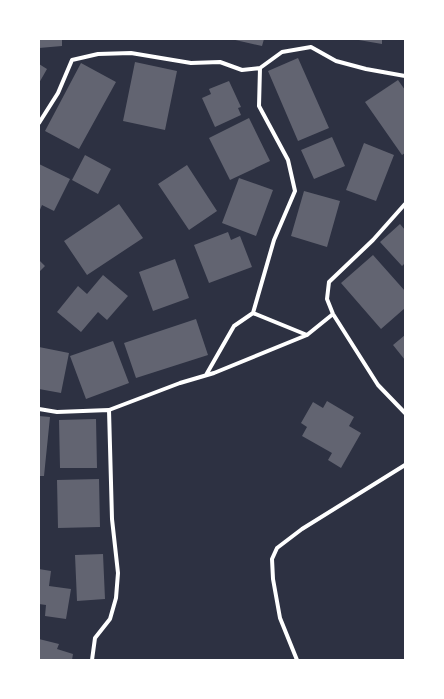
<svg xmlns="http://www.w3.org/2000/svg" width="444" height="699" font-family="Montserrat,sans-serif">
<style>
.building{fill:#626471}
.lines{fill:none;stroke-linecap:round;stroke-linejoin:round}
.minor{stroke:#fff;stroke-width:4}
</style>
<rect width="100%" height="100%" fill="#2d3142"/>
<path class="building" d="M39 39H62V46L39 48Z
M231 39H264L262 46Z
M353 39H382V44Z
M298 58 329 128 298 141 268 71Z
M135 62 177 71 165 130 123 121Z
M81 63 116 82 79 149 45 131Z
M39 64 47 69 39 83Z
M398 80 405 90V153L402 155 365 102Z
M229 81 241 107 238 108 241 115 215 127 202 98 211 94 209 89Z
M249 118 270 161 230 180 209 138Z
M332 137 345 166 314 179 301 150Z
M364 143 394 155 376 201 346 190Z
M85 155 111 169 98 194 72 180Z
M39 164 70 179 54 211 42 205 39 212Z
M187 165 217 211 189 230 158 184Z
M239 178 273 190 256 236 222 223Z
M304 191 340 201 327 247 291 236Z
M119 204 143 238 87 275 64 241Z
M400 224 405 230V263L402 266 380 242Z
M228 232 231 240 240 236 252 267 209 283 194 245Z
M373 255 405 291V308L381 329 341 283Z
M175 259 189 298 153 311 139 272Z
M39 260 45 266 39 272Z
M103 275 128 296 107 320 98 312 81 332 57 312 78 286 87 294Z
M196 319 208 355 136 378 124 343Z
M405 335V360L393 345Z
M113 341 129 383 86 399 70 356Z
M39 347 69 353 61 393 39 389Z
M327 401 354 417 349 426 361 433 341 468 328 460 332 453 302 436 307 427 301 423 313 402 323 408Z
M39 416 50 417 44 476H39Z
M96 419 97 468H60L59 420Z
M99 479 100 527 58 528 57 480Z
M103 554 105 599 77 601 75 555Z
M39 569 51 571 49 586 71 589 66 619 45 616 46 605 39 604Z
M39 639 59 644 57 649 73 654 72 660H39Z"/>
<g class="lines">
<path class="minor" d="M39 123 58 93 72 60 98 54 131 53 191 63 220 62 242 70 260 68 282 52 311 47 336 61 366 69 405 76
M405 204 373 240 329 282 327 299 333 314 378 385 405 413
M253 313 307 335
M206 375 234 326 253 313 274 240 295 191 288 160 259 106 260 68
M39 409 57 412 109 410 180 383 214 373 307 335 333 314
M92 660 95 638 110 619 116 598 118 573 112 519 109 410
M297 660 280 618 273 579 272 559 277 548 302 529 405 465"/>
</g>
<rect width="444" height="699" fill="none" stroke="#ffffff" stroke-width="80"/>
</svg>
